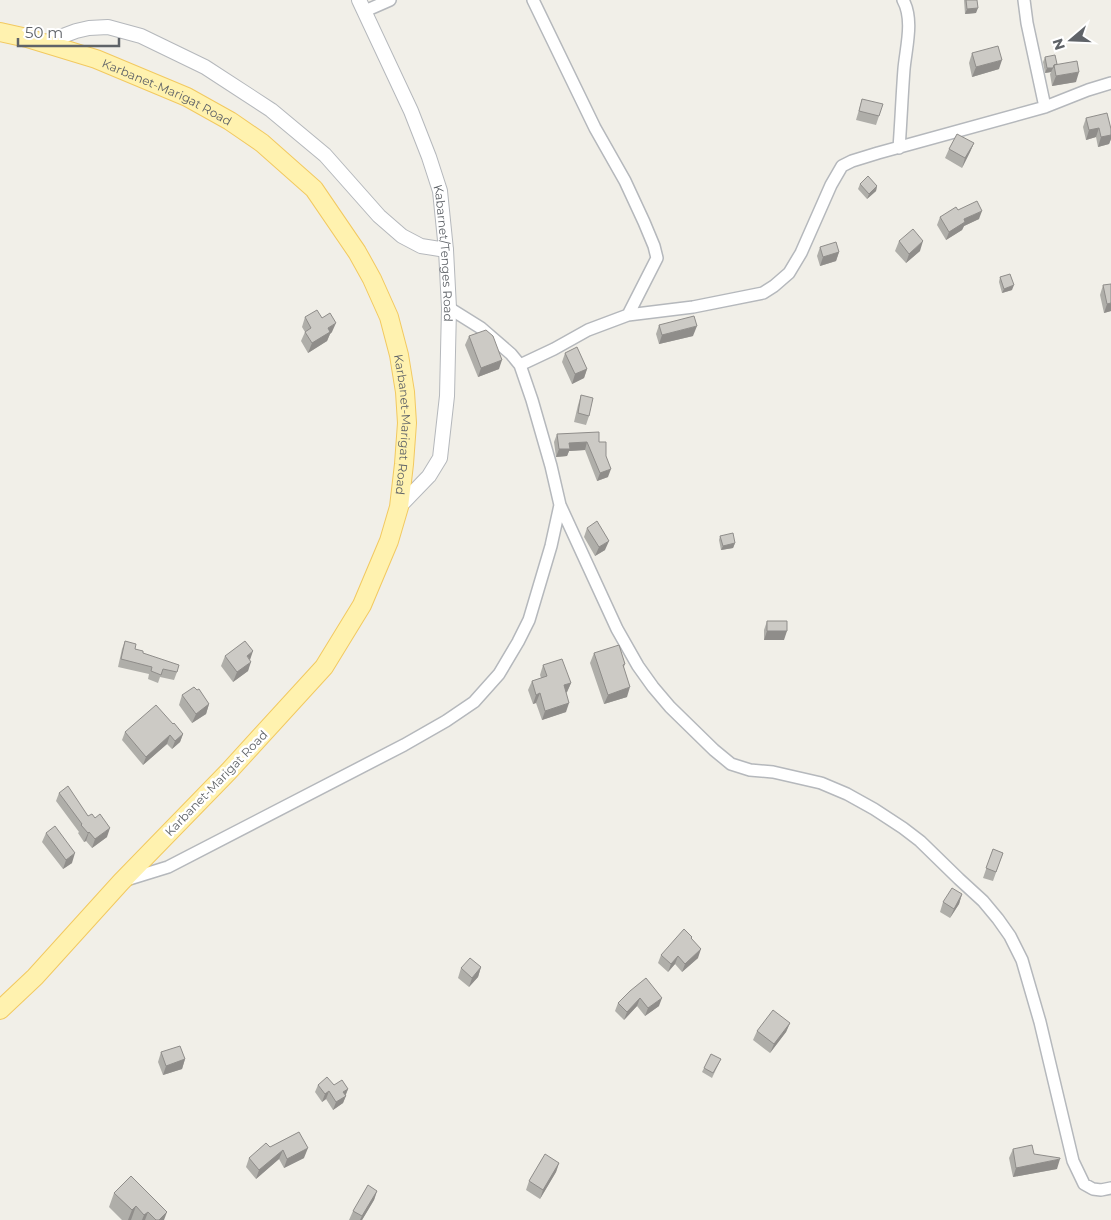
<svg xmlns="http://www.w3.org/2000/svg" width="1111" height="1220" font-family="Montserrat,sans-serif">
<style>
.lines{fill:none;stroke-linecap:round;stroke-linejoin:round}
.minor-casing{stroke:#b5b8bc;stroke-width:14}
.tertiary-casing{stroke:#b5b8bc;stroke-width:16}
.primary-casing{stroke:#f2c960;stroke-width:20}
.minor{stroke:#fff;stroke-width:11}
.tertiary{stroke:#fff;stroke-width:14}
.primary{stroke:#fff2af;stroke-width:18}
.wall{fill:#afaea9}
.shaded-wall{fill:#8f8d8a}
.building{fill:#cccac5;stroke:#8f8d8a}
.labels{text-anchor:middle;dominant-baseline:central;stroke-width:5;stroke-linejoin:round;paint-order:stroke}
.street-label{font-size:12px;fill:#5f6368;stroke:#fff}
</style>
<rect width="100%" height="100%" fill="#f1efe8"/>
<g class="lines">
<g class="minor-casing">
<path id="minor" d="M533 0 595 128 625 181 644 222 654 246 657 258 628 315
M1024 0 1027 23 1045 107 1088 90 1111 83
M365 11 390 0
M899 148C901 122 902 95 904 69 906 47 914 20 903 0
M449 308 481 328 511 354 520 365 532 400 551 466 560 505 617 629 638 666 653 687 670 707 714 750 731 764 750 770 773 772 821 783 847 794 874 809 903 828 920 841 959 879 983 901 998 919 1010 936 1022 960 1040 1022 1073 1161 1084 1184 1093 1189 1101 1190 1111 1188
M520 365 554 349 588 330 628 315 693 307 763 293 774 286 789 273 801 253 831 185 842 166 852 161 878 153 1045 107
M126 880 168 867 404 745 446 721 474 702 499 674 518 642 529 620 551 546 560 505"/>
</g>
<g class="tertiary-casing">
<g id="tertiary">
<path id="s1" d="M359 0 411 111 429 157 440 191 446 250 449 308 447 396 440 458 429 476 399 507"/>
<path d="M44 43 76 31 89 28 108 27 141 36 205 67 271 110 325 155 379 216 402 236 421 246 446 250"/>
</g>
</g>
<g class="primary-casing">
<g id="primary">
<path id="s2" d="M0 32 27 38 96 59 187 97 230 121 262 143 314 189 357 252 372 279 389 317 399 355 405 392 407 423 404 464 399 507 389 541 362 605 324 667 229 771 121 882 35 977 0 1010"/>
</g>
</g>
<use href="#minor" class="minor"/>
<use href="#tertiary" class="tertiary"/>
<use href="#primary" class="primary"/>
</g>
<path class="wall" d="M964 0H977L976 13 965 14Z
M972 53 999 69 972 77 969 63Z
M1045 57 1057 64 1076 82 1052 86 1050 74 1051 72 1045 73 1043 62Z
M862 99 879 116 876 125 856 120Z
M1086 118 1111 129V139L1109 144 1098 147 1096 137 1086 140 1083 127Z
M974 143 970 152 962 168 945 158 949 149Z
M860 184 877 186 876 191 867 199 858 189Z
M958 210 979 219 964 226 962 230 946 240 937 225 940 217Z
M899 241 920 251 906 263 895 251Z
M820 247 839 252 836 261 820 266 817 256Z
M1000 277 1012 290 1002 293 999 282Z
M1103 285 1111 311 1104 313 1100 295Z
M305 317 322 318 332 332 330 334 327 341 308 353 301 341 305 332 302 327Z
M659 325 693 336 659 344 656 334Z
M469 336 499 369 478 377 465 345Z
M565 353 587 369 584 378 572 384 562 362Z
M581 395 589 416 586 425 574 422 578 405Z
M557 434 599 442 606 456 608 477 597 481 585 450 569 451 567 456 556 457 554 442Z
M587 528 605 550 595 556 584 537Z
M720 536 735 543 733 548 721 550 719 540Z
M767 621 784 640H764V630Z
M125 641 135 649 143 653 177 672 174 680 160 677 158 683 148 679 149 674 118 667 122 649Z
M594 653 625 664 624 667 627 697 604 704 590 663Z
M225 656 250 660 248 671 233 682 221 666Z
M543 665 571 683 567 692 566 693V712L542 720 536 703 533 704 528 690 532 681 541 678 540 675Z
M182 695 209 704 206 714 192 723 179 705Z
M173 724 183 734 180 742 172 749 167 744 143 765 122 740 125 732Z
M59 793 88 816 107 837 92 848 86 841 84 842 78 833 79 832 56 801Z
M46 833 72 863 63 869 42 842Z
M993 849 1003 853 993 881 983 878Z
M962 894 959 904 950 918 940 912 943 902Z
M692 937V939L698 958 682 972 675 964 668 972 658 963 661 955Z
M481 967 478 977 469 987 458 978 461 968Z
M646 978 659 1006 645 1016 637 1006 624 1020 615 1011 618 1003Z
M790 1023 786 1032 770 1053 753 1040 757 1031Z
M161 1052 185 1059 182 1069 163 1075 158 1062Z
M721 1059 712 1078 702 1072 704 1068Z
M318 1085H334L348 1089 343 1103 333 1110 326 1099 322 1102 315 1092Z
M299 1132 304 1158 284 1168 279 1159 256 1179 246 1167 249 1158Z
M1013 1149 1034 1154 1057 1169 1013 1177 1009 1158Z
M559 1163 556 1172 540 1199 526 1190 529 1181Z
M377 1191 374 1200 362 1220H349L353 1211Z
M114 1193 164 1220H122L109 1207Z"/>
<path class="shaded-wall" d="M978 8 976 13 965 14 967 9Z
M1002 60 999 69 972 77 976 67Z
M1047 68H1053L1051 72 1045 73Z
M1079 72 1076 82 1052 86 1056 76Z
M1099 128 1096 137 1086 140 1089 130Z
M1111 135V139L1109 144 1098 147 1101 137Z
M974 143 970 152 962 168 965 158Z
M877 186 876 191 867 199 869 194Z
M982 211 979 219 964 226 962 230 946 240 949 232 964 219Z
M923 241 920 251 906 263 909 254Z
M839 252 836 261 820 266 823 257Z
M1014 285 1012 290 1002 293 1004 289Z
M1111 303V311L1104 313 1107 304Z
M336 323 332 332 330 334 327 341 308 353 312 343 328 328Z
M697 326 693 336 659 344 662 335Z
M502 360 499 369 478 377 481 368Z
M587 369 584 378 572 384 575 374Z
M587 442 585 450 569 451 567 456 556 457 559 449 569 443Z
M611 469 608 477 597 481 600 473Z
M609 541 605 550 595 556 599 547Z
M735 543 733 548 721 550 723 546Z
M767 631H787L784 640H764Z
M253 651 250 660 247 656Z
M251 662 248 671 233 682 237 672Z
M571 683 567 692 560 695 564 685Z
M630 687 627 697 604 704 608 695Z
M540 693 536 703 533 704 536 695Z
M569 703 566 712 542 720 545 711Z
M209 704 206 714 192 723 196 714Z
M183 734 180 742 172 749 175 741Z
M170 735 167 744 143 765 146 757Z
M110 828 107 837 92 848 95 839Z
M89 832 86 841 84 842 88 833Z
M75 853 72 863 63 869 66 860Z
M962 894 959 904 950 918 954 909Z
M701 949 698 958 682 972 685 964Z
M678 956 675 964 668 972 671 964Z
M481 967 478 977 469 987 472 978Z
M640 998 637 1006 624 1020 627 1012Z
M662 998 659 1006 645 1016 648 1008Z
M790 1023 786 1032 770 1053 774 1044Z
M185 1059 182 1069 163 1075 166 1066Z
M348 1089 345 1096 343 1092Z
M329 1091 326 1099 322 1102 325 1094Z
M346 1096 343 1103 333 1110 336 1102Z
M308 1148 304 1158 284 1168 287 1159Z
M283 1150 279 1159 256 1179 259 1170Z
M1060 1159 1057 1169 1013 1177 1016 1168Z
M559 1163 556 1172 540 1199 543 1190Z
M377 1191 374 1200 362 1220H360L362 1216Z
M136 1206 131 1220H128L132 1210Z
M148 1212 145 1220H142L144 1215Z
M167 1212 164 1220H159Z"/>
<path class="building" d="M966 0H977L978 8 967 9Z
M998 46 1002 60 976 67 972 53Z
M1055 55 1057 64 1054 65 1053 68H1047L1045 57Z
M1077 61 1079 72 1056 76 1054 65Z
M862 99 883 104 879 116 859 111Z
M1107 113 1111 129V135L1101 137 1099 128 1089 130 1086 118Z
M957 134 974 143 965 158 949 149Z
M868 176 877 186 869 194 860 184Z
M977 201 982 211 964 219 965 222 949 232 940 217 956 207 958 210Z
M913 229 923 241 909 254 899 241Z
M836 242 839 252 823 257 820 247Z
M1010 274 1014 285 1004 289 1000 277Z
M1111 284V303L1107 304 1103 285Z
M317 310 322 318 330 313 336 323 328 328 330 332 312 343 305 332 311 328 305 317Z
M694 316 697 326 662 335 659 325Z
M486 330 493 336 502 360 481 368 469 336Z
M577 347 587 369 575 374 565 353Z
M581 395 593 398 589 416 578 413Z
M599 432V442H606V456L611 469 600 473 587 442 569 443 570 449H559L557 434Z
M597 521 609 541 599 547 587 528Z
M733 533 735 543 723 546 720 536Z
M767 621H787V631H767Z
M125 641 136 644 135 649 143 651V653L179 665 177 672 163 669 161 675 151 671 152 667 121 659Z
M245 641 253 651 247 656 251 662 237 672 225 656Z
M619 645 625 664 623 665 630 687 608 695 594 653Z
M562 659 571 683 564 685 569 703 545 711 540 693 536 695 532 681 547 676 543 665Z
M194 687 197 690 199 689 209 704 196 714 182 695Z
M156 705 173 724 174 723 183 734 175 741 170 735 146 757 125 732Z
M68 786 88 816 92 814 95 818 100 814 110 828 95 839 89 832 88 833 81 825 82 824 59 793Z
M55 826 75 853 66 860 46 833Z
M993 849 1003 853 996 872 986 868Z
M952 888 962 894 954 909 943 902Z
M684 929 692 937 691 938 701 949 685 964 678 956 671 964 661 955Z
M470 958 481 967 472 978 461 968Z
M646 978 662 998 648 1008 640 998 627 1012 618 1003 630 991Z
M773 1010 790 1023 774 1044 757 1031Z
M180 1046 185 1059 166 1066 161 1052Z
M711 1054 721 1059 713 1073 704 1068Z
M327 1077 334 1085 342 1080 348 1089 343 1092 346 1096 336 1102 329 1091 325 1094 318 1085Z
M299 1132 308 1148 287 1159 283 1150 259 1170 249 1158 266 1143 270 1147Z
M1032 1145 1034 1154 1060 1158V1159L1016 1168 1013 1149Z
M545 1154 559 1163 543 1190 529 1181Z
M131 1176 167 1212 159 1220H156L148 1212 144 1215 136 1206 132 1210 114 1193Z
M368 1185 377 1191 362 1216 353 1211Z"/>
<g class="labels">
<g class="street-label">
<text stroke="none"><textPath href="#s2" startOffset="178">Karbanet-Marigat Road</textPath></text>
<text stroke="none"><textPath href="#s1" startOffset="270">Kabarnet/Tenges Road</textPath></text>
<text stroke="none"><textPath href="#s2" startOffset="614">Karbanet-Marigat Road</textPath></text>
<text transform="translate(216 783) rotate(-46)">Karbanet-Marigat Road</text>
</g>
</g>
<g transform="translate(1071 40) rotate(251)" stroke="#ffffff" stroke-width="4" paint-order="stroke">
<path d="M0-4L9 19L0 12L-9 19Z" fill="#5f6368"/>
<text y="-8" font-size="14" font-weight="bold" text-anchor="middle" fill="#5f6368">N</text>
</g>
<path d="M18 38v8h101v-8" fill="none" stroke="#5f6368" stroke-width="2.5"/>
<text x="25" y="38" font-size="15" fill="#5f6368" stroke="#ffffff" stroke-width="4" paint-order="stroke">50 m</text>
</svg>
